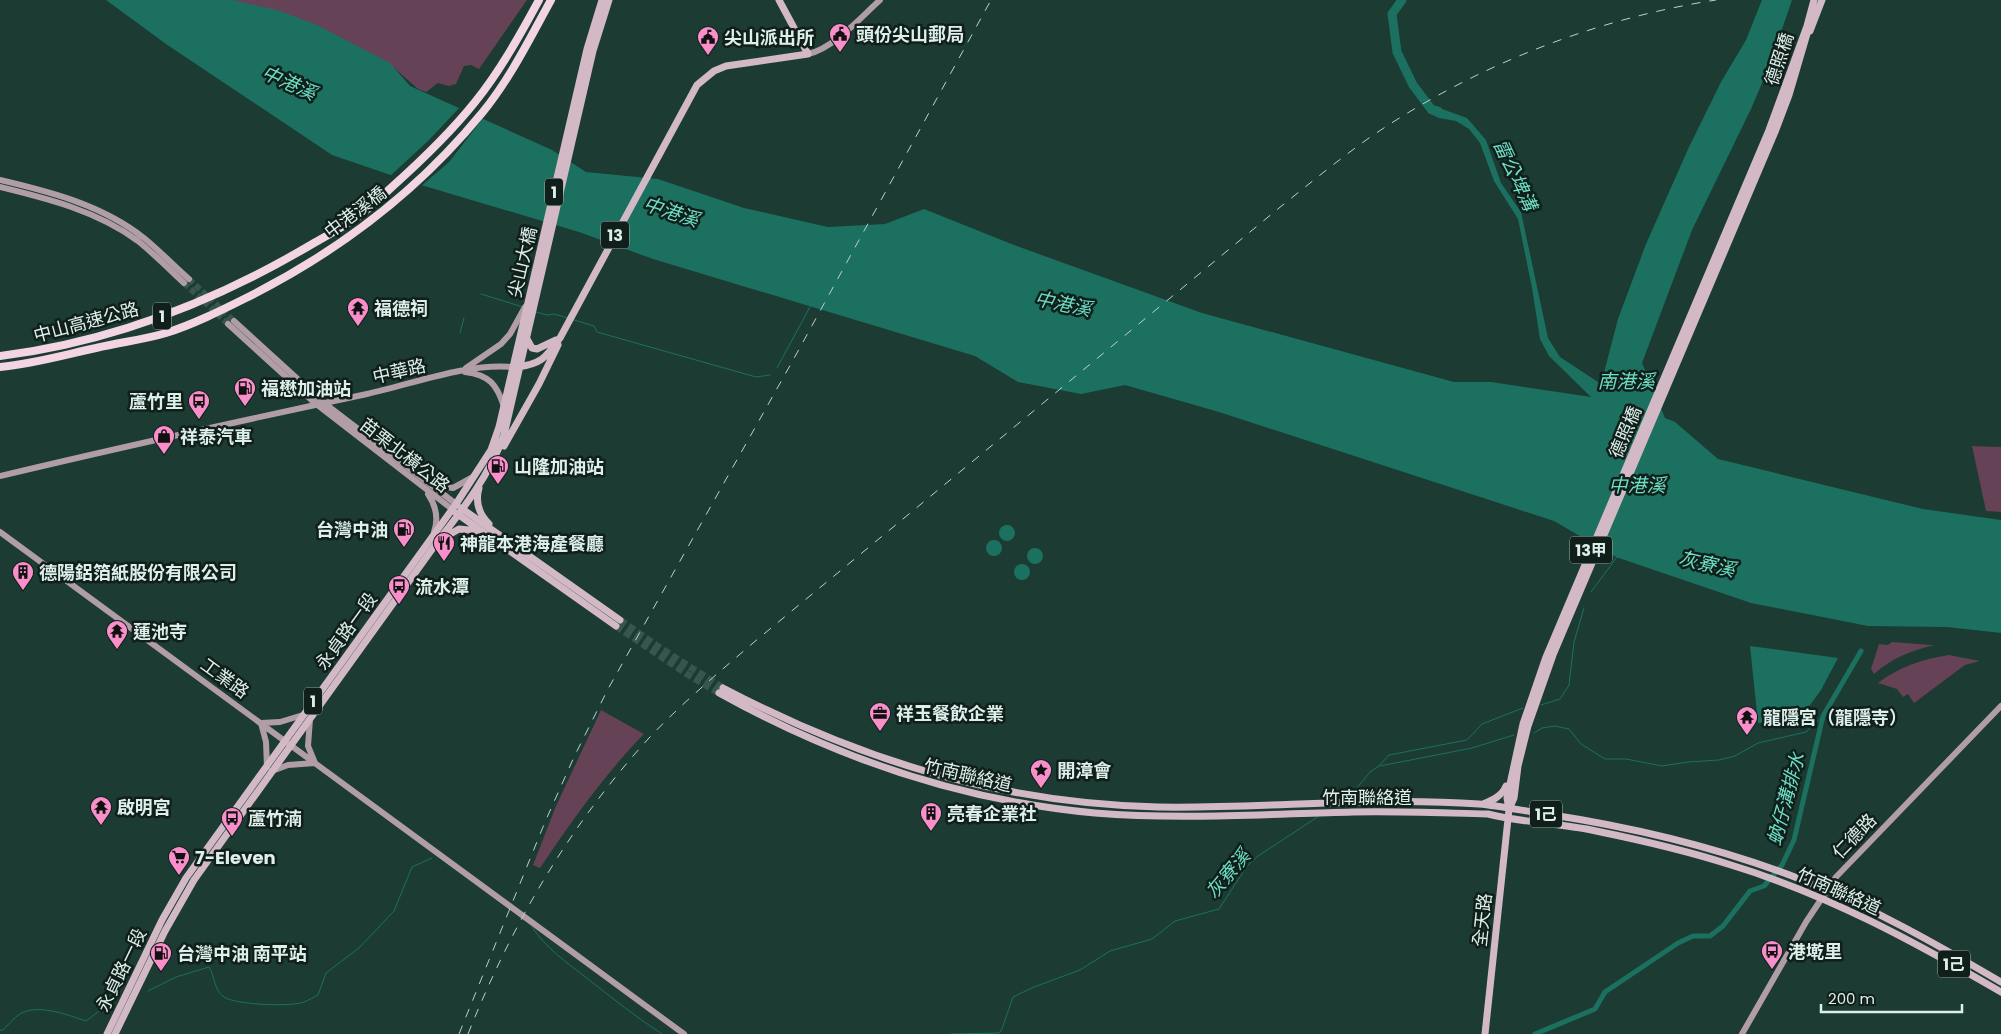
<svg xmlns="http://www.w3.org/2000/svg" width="2001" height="1034" font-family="Poppins,'Noto Sans TC',sans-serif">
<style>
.green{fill:#654255}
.water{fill:#1c7060}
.pier{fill:#1b3b33}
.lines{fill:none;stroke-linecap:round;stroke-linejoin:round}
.stream{stroke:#1c7060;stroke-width:1}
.canal{stroke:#1c7060;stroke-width:5}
.river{stroke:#1c7060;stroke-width:9}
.secondary-tunnel{stroke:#38564e;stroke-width:6;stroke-dasharray:6 3;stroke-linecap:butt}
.primary-tunnel{stroke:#38564e;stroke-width:7;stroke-dasharray:7 3.5;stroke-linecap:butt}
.secondary{stroke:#b19da6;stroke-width:6}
.primary{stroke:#d3b9c6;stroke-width:7}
.highway{stroke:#f3d4e3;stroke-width:8}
.rail{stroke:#bdd1cc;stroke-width:1;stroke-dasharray:9 9;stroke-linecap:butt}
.labels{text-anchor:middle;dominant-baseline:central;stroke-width:5;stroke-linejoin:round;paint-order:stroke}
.shield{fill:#111f1b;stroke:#a0b1ac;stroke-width:1}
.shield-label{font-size:16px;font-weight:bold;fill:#ddefea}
.poi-label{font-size:18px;font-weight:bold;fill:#ddefea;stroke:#111f1b;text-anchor:start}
.street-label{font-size:18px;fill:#ddefea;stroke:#111f1b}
.water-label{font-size:19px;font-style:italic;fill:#6cdfc6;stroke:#111f1b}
</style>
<rect width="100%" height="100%" fill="#1b3b33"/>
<path class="green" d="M201 0H527L479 69 471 65 464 66 456 84 449 86 438 83 426 92 418 89 393 67Z
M1972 446 2001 447V512L1986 511Z
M1892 642 1931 645H1935C1912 650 1892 658 1874 674L1871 669 1879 644 1888 645Z
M1949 655 1980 661 1965 665 1914 703 1908 694 1903 697 1897 689 1878 683C1899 667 1922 659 1949 655Z
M601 710 644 734C604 775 572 821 540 868L533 865 556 806Z"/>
<path class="water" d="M106 0H232L277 10 317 25 390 63 410 86 552 150 586 172 658 179 744 208 828 227 885 224 924 209 1014 245 1202 313 1454 382H1491L1591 397 1549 356 1540 339 1532 288 1518 219 1494 181 1480 143 1469 129 1456 121 1439 118 1428 113 1426 107 1431 105 1467 118 1486 140 1501 183 1521 212 1548 338 1560 357 1601 384 1618 319 1646 244 1689 147 1721 82 1746 40 1762 0H1792L1771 62 1751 109 1692 230 1642 363 1665 418 1675 422 1718 459 1923 509 2001 520V633L1947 627 1868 626 1751 603 1616 557 1554 521 1219 412 1125 385 1081 394 1018 382 975 356 653 259 579 232 411 182 332 155 166 44Z
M999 533a8 8 0 1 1 16 0a8 8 0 1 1-16 0Z
M986 548a8 8 0 1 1 16 0a8 8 0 1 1-16 0Z
M1027 556a8 8 0 1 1 16 0a8 8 0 1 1-16 0Z
M1014 572a8 8 0 1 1 16 0a8 8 0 1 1-16 0Z
M1750 646 1838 658 1821 690 1800 719 1758 723Z"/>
<path class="pier" d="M461 106 484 117 449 162 420 187 389 177 428 141Z"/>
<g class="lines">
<path class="stream" d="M481 294 523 307
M536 312 547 315 554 314 568 318
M574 320 594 326 597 332 756 377 770 375
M460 333 464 318
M777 368 811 305
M1591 592 1617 557
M1541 705 1560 699 1569 685 1574 642 1584 608
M1534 733 1542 728 1555 726 1569 729 1581 744 1605 759H1626L1662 766 1688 762 1719 760 1735 756 1758 743 1806 732 1823 716
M1380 766 1472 748 1514 735
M1343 800 1352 794 1370 772 1379 766 1389 755 1467 740 1482 724 1523 708
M532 927C546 948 567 963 588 979 612 998 636 1017 662 1034
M148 991 176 977 209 967C215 976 214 991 224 997 236 1005 292 1007 304 1002 309 1000 314 997 318 995L326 973 359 948 394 911 412 867 432 858
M0 1030H3C9 1024 16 1015 24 1012 42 1005 68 1015 86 1021L110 1003
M951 1034 999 1033 1002 1029 1013 997 1034 987 1080 970 1110 951 1152 939 1175 921 1219 909 1247 866 1258 856 1319 816"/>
<path class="canal" d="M1535 1034 1595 1009 1605 992 1678 943 1693 936H1710L1723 926 1750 891 1764 886 1782 865 1794 840 1823 716 1861 651"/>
<path class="river" d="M1402 0 1392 14 1397 52 1413 85 1431 109 1438 111"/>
<path class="secondary-tunnel" d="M189 279 234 321
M184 283 228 324"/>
<path class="primary-tunnel" d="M620 620 660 648 723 688
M616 626 687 674 719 693"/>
<path class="secondary" d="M808 54C834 48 861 17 880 0
M0 180C51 192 102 205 144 238 160 251 174 266 189 279
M0 187C49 199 97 211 138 241 154 254 169 269 184 283
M234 321 324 403 456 504
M228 324 316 404 452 509
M466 368 501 344 510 334 525 307
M465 372C489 375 497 384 504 407
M0 476C122 447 244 420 367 394 413 384 466 363 512 367
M434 485 453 488 473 477
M428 494C436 506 439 518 434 532
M0 532 684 1034
M267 767 266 742 261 723 280 722 303 715
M272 771 288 765 315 763 308 746 310 719
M1742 1034 1806 922 1836 877 2001 706"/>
<path class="primary" d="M1810 31 1822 0
M527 339 532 348 537 349 556 340
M517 367C542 364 546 357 560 338L697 85 714 71 726 66 808 54 779 0
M504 446 539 384 558 345
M479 488C475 502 479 514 489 524
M461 508 620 620
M456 513 616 626
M445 537 459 529 479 531
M723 688C862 761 1000 803 1158 807 1265 809 1372 796 1479 804 1501 806 1524 811 1546 814 1632 827 1724 849 1805 881 1873 908 1938 945 2001 982
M719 693C836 758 962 801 1095 813 1180 820 1267 814 1353 812 1398 811 1443 813 1488 814 1523 823 1560 823 1596 831 1640 840 1688 851 1731 865 1827 894 1915 942 2001 992
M1483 804C1493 800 1502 796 1506 786
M1509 809 1514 798 1518 766 1528 726 1553 655 1775 132 1789 95 1809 27
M107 1034 162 920 186 878 456 504 491 450 499 427 587 49 602 0
M115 1034 165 931 194 880 438 541C464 508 490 474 504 435L593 51 609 0
M1485 1034 1508 819 1509 809 1507 798 1523 724 1546 657 1769 130 1807 26 1814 0"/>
<path class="highway" d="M0 356C111 342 218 300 314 243 328 235 343 227 356 218 369 209 381 197 393 186 422 160 451 132 475 102 500 71 520 35 539 0
M0 367C33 364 64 355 96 348 120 342 143 340 166 333 194 324 220 311 246 298 336 253 418 191 482 113 510 79 530 38 551 0"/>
<path class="rail" d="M459 1034 545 822 574 757 608 689 792 362 991 0
M468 1034C512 924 569 826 649 738 681 704 717 674 753 643L1279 208C1309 184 1338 160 1369 138 1472 67 1593 19 1716 0"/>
</g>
<defs>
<g id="civic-pin" transform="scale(1.125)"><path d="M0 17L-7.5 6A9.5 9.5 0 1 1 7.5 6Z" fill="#f98fca" stroke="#111f1b"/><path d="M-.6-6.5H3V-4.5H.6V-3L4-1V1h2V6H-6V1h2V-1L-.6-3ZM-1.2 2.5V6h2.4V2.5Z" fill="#111"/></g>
<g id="temple-pin" transform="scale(1.125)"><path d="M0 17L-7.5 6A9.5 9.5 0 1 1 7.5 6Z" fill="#f98fca" stroke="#111f1b"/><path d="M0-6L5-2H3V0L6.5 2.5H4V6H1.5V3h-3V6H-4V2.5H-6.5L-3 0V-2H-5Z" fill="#111"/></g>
<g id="fuel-pin" transform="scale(1.125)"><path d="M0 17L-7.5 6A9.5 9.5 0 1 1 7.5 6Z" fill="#f98fca" stroke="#111f1b"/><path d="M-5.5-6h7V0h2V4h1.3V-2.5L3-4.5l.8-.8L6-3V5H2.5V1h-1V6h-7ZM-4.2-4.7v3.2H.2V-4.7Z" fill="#111"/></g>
<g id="bus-pin" transform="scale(1.125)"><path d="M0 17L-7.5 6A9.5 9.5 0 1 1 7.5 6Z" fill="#f98fca" stroke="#111f1b"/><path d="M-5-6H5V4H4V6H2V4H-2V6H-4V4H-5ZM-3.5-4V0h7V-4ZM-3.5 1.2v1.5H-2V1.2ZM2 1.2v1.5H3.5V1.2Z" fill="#111"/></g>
<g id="shop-pin" transform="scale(1.125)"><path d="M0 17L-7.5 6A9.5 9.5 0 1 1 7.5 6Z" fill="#f98fca" stroke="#111f1b"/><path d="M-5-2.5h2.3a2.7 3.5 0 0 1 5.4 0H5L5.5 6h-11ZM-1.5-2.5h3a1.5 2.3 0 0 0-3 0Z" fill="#111"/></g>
<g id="restaurant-pin" transform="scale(1.125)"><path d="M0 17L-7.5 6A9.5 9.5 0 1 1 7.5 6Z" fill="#f98fca" stroke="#111f1b"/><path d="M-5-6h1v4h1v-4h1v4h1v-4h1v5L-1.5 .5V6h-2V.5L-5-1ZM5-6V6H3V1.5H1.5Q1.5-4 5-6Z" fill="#111"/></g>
<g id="building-pin" transform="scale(1.125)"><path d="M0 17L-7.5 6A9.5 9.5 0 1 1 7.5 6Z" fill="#f98fca" stroke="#111f1b"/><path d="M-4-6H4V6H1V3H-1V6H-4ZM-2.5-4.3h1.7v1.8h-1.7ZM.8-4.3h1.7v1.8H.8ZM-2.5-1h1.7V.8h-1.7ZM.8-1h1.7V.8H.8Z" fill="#111"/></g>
<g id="office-pin" transform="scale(1.125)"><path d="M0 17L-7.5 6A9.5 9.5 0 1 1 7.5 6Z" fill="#f98fca" stroke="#111f1b"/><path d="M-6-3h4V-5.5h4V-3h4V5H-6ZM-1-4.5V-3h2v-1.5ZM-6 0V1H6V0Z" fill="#111"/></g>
<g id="sight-pin" transform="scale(1.125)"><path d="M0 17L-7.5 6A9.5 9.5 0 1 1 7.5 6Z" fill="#f98fca" stroke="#111f1b"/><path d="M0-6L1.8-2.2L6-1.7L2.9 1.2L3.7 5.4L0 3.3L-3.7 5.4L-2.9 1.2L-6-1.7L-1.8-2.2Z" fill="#111"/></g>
<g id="supermarket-pin" transform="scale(1.125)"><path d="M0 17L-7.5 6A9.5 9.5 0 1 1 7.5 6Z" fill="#f98fca" stroke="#111f1b"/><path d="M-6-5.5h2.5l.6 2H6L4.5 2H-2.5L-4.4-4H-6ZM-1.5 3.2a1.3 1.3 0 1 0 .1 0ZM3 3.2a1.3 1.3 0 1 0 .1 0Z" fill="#111"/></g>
</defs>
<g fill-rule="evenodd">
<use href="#civic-pin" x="840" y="34"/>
<use href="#civic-pin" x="708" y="37"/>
<use href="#temple-pin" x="358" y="308"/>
<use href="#fuel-pin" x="245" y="388"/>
<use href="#bus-pin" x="199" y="401"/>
<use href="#shop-pin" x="164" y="436"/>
<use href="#fuel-pin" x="498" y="466"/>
<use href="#fuel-pin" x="404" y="529"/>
<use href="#restaurant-pin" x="444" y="543"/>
<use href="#building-pin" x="23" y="572"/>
<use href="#bus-pin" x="399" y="586"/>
<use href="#temple-pin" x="117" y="631"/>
<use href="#office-pin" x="880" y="713"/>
<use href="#temple-pin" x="1747" y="717"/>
<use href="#sight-pin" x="1041" y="770"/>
<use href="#temple-pin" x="101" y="807"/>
<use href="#building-pin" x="931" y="813"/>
<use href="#bus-pin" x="232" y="818"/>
<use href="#supermarket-pin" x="179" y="857"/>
<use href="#bus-pin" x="1772" y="951"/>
<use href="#fuel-pin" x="161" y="953"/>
</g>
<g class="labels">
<g class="shield">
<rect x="545" y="178.5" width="18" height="27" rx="4"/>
<rect x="601" y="221.5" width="28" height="27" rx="4"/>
<rect x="153" y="302.5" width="18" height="27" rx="4"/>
<rect x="1570" y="536.5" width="42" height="27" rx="4"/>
<rect x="304" y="687.5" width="18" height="27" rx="4"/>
<rect x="1530" y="800.5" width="32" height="27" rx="4"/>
<rect x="1938" y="950.5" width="32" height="27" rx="4"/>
</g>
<g class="shield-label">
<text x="554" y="192">1</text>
<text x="615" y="235">13</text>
<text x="162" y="316">1</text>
<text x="1591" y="550">13甲</text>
<text x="313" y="701">1</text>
<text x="1546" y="814">1己</text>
<text x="1954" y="964">1己</text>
</g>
<g class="poi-label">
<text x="856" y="34">頭份尖山郵局</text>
<text x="724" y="37">尖山派出所</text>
<text x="374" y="308">福德祠</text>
<text x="261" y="388">福懋加油站</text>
<text x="183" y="401" text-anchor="end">蘆竹里</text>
<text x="180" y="436">祥泰汽車</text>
<text x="514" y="466">山隆加油站</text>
<text x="388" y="529" text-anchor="end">台灣中油</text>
<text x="460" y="543">神龍本港海產餐廳</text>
<text x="39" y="572">德陽鋁箔紙股份有限公司</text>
<text x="415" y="586">流水潭</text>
<text x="133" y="631">蓮池寺</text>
<text x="896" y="713">祥玉餐飲企業</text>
<text x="1763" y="717">龍隱宮（龍隱寺）</text>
<text x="1057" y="770">開漳會</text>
<text x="117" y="807">啟明宮</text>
<text x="947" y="813">亮春企業社</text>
<text x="248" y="818">蘆竹湳</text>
<text x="195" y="857">7-Eleven</text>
<text x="1788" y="951">港墘里</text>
<text x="177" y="953">台灣中油 南平站</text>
</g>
<g class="street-label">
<text transform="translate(1779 59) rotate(-72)">德照橋</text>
<text transform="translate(355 212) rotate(-37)">中港溪橋</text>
<text transform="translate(522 262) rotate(-77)">尖山大橋</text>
<text transform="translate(86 322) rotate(-15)">中山高速公路</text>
<text transform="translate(399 371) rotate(-13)">中華路</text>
<text transform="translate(1625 432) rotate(-67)">德照橋</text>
<text transform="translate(405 455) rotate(38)">苗栗北橫公路</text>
<text transform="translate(346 631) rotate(-54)">永貞路一段</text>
<text transform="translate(225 678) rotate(36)">工業路</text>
<text transform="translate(968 775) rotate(13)">竹南聯絡道</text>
<text x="1367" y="797">竹南聯絡道</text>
<text transform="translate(1854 836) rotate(-46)">仁德路</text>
<text transform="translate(1839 891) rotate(24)">竹南聯絡道</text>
<text transform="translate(1482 920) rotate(-84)">全天路</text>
<text transform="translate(121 970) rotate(-64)">永貞路一段</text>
</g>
<g class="water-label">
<text transform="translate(289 83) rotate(24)">中港溪</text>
<text transform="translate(1515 175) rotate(65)">雷公埤溝</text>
<text transform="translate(671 212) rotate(18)">中港溪</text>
<text transform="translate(1063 304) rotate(12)">中港溪</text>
<text x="1626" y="381">南港溪</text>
<text x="1637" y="485">中港溪</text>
<text transform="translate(1707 564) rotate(13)">灰寮溪</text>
<text transform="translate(1786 799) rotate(-75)">蚋仔溝排水</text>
<text transform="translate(1228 874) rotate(-50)">灰寮溪</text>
</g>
</g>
<path d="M1821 1004v8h141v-8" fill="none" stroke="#ddefea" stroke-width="2.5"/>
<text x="1828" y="1004" font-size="15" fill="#ddefea" stroke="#111f1b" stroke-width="4" paint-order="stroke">200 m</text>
</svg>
